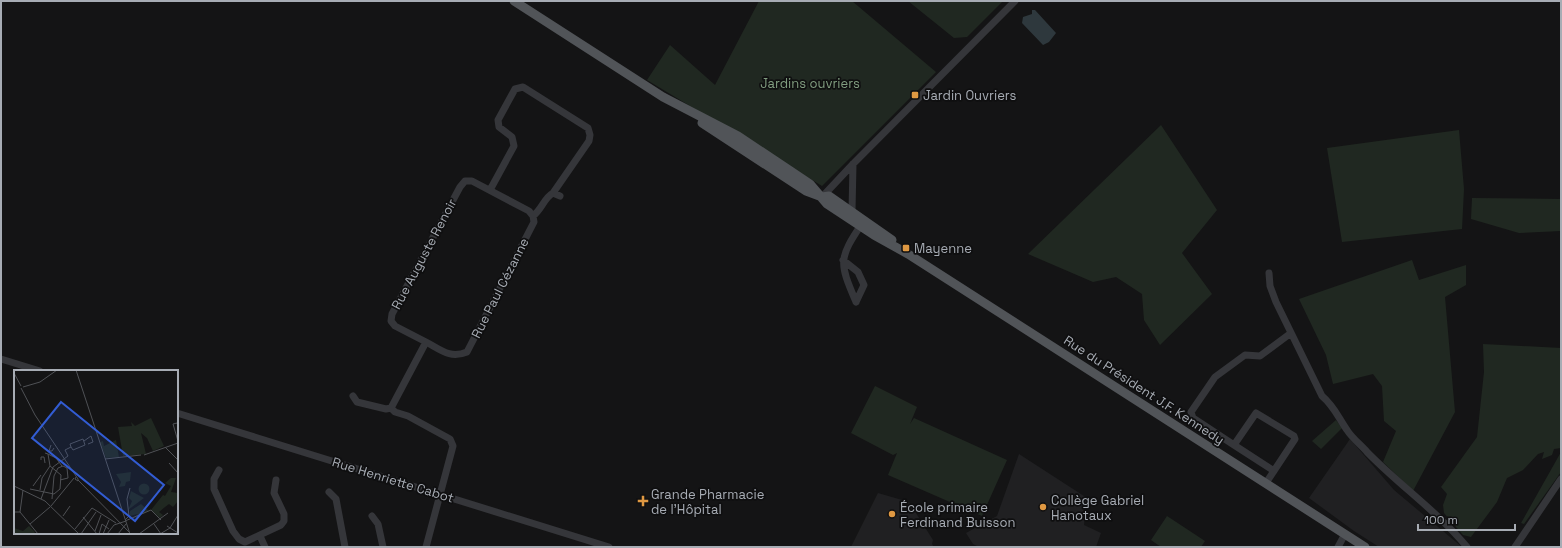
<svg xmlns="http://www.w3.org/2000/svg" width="1562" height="548" font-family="'Space Grotesk',sans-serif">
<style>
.built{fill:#202022}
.green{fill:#202821}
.water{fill:#2e383d}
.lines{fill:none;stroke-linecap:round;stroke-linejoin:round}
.minor{stroke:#35363a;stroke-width:7}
.major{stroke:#515458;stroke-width:9}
.poi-dot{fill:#df9842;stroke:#0f0f10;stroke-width:1.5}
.labels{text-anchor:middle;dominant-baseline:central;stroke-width:3.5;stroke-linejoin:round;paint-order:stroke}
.park-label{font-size:13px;fill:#819d80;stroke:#0f0f10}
.poi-label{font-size:13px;fill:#a7acb4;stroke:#0f0f10;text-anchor:start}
.street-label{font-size:13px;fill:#a7acb4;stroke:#0f0f10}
.inset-road{fill:none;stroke:#4f5155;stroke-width:1}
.view{fill:#325cd3;fill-opacity:0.15;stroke:#325cd3;stroke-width:2}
.inset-edge{fill:none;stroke:#a7acb4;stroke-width:2}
</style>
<rect width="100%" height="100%" fill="#141415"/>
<path class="built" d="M1350 439 1394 490 1462 547H1379L1354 531 1309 498Z
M1019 454 1087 498 1084 525 1101 533 1096 547H979L973 544 966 533 997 516Z
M878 493 909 502 933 540 932 544 934 547H851Z"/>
<path class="green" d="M759 1H852L936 72 822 186 647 80 670 45 715 85Z
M908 1H1003L967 37 954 38Z
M1161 125 1217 210 1182 253 1212 294 1160 345 1144 320 1142 294 1116 277 1093 282 1028 254Z
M1459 130 1464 189 1462 229 1342 242 1327 148Z
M1472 198 1561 199V231L1519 233 1471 219Z
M1412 260 1419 280 1466 265V285L1445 297 1455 412 1413 491 1383 462 1396 431 1384 421 1382 386 1373 374 1333 384 1326 355 1299 299Z
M1483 344 1561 348V448L1554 449 1552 455 1542 459 1544 452 1538 454 1523 470 1507 478 1497 502 1471 537 1463 535 1444 513 1443 505 1447 494 1441 487 1477 437 1484 372Z
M875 386 917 407 910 424 914 418 1007 460 982 516 888 475 897 453 893 455 851 433Z
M1336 420 1342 428 1321 449 1312 441Z
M1561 452V472L1524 524 1521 523Z
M1167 516 1205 541 1201 547H1161L1151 540Z"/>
<path class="water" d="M1032 10H1035L1056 33 1049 42 1043 45 1022 23 1023 17 1032 14Z"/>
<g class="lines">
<path class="minor" d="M490 190 514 146 512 137 499 127 498 120 515 89 523 87 588 128 590 135 589 141 553 193
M822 197 853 164 1015 1
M852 211 853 164
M533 216C542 209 544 198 553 193L560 196
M843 260 858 272 864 285 856 302
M1269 273 1270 286 1276 302 1322 396C1334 406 1338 417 1347 430 1352 438 1361 445 1367 452 1399 485 1438 512 1467 547
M856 302C839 262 838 259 863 222
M1 359 40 371
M353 396 357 402 386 409 391 408
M177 413 609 547
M1234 445 1193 418 1191 412 1215 377 1245 355 1260 356 1291 333
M219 470 214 479V489L233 531 239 539 245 542 281 525 284 521V514L274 493 276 480
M1266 483 1295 439 1294 436 1256 413 1234 445 1274 471
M329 492 336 499 345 547
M372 516 378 524 383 547
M260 536 265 547
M426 547 453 446 450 439 408 416 395 412 391 408 426 342 395 326 391 321 392 314 460 187 465 181H472L529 211 533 216 534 222 467 352C450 359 441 350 426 342
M1338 547 1345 534
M1515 547 1561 479"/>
<path class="major" d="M514 1 663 97 738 136 810 184 827 204 874 235 908 254 1365 547
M702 123 806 191 822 197 829 196 892 240"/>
</g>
<g class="poi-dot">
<rect x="911" y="91" width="8" height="8" rx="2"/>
<rect x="902" y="244" width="8" height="8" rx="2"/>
<path d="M641 495h4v4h4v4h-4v4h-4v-4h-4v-4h4z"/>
<circle cx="1043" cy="507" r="4"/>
<circle cx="892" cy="514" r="4"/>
</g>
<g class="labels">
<g class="park-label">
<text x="810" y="83">Jardins ouvriers</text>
</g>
<g class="poi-label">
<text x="923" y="95">Jardin Ouvriers</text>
<text x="914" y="248">Mayenne</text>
<text x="651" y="494">Grande Pharmacie<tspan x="651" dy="15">de l'Hôpital</tspan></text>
<text x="1051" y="500">Collège Gabriel<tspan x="1051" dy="15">Hanotaux</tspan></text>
<text x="900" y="507">École primaire<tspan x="900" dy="15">Ferdinand Buisson</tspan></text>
</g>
<g class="street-label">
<text transform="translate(424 254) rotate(-62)">Rue Auguste Renoir</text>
<text transform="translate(500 288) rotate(-63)">Rue Paul Cézanne</text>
<text transform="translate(1144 390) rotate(33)">Rue du Président J.F. Kennedy</text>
<text transform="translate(393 480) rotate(17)">Rue Henriette Cabot</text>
</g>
</g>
<g transform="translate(14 370)">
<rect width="164" height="164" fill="#141415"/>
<path d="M137 48 150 76 139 81 133 68 127 63 132 84 109 86 104 57 118 56 117 52 121 56ZM102 70 105 87 92 88 86 72 89 71 90 76ZM117 102 116 111 112 112 111 116 105 117 107 112 102 104ZM157 108H162L157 122 164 123V131L159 137 155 134 151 137 145 142 149 145 146 148 137 140 149 125 151 126 157 116 151 113ZM124.5 119a5.5 5.5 0 1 1 11 0a5.5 5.5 0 1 1-11 0ZM117 121 130 128 114 140 118 131 115 128ZM127 134 135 141 120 148 124 144 116 146V141ZM15 156 21 162 19 164 0 163V158L9 161Z" fill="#202821"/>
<path class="inset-road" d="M62 0 94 97M0 3 7 16M9 17 26 12 43 0M7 18 21 45 64 109V111L61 109 62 107M164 56 163 53 159 54 164 71M70 71 77 66 79 72 74 74M37 75 35 81H38L40 78M151 77 164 90M34 84 42 88 48 96M130 85 164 73M91 89 127 85M27 90V87H30L31 93M155 93 164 103M94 97 116 164M64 110 115 162M0 116 31 131 65 164M19 116 27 105M16 119 40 124 46 119 47 105 36 96 34 84 31 83M26 120 28 108 36 96M27 129 39 97 54 86 51 80 57 77 56 74 69 69 71 75 59 80 57 77M38 129 40 106 44 98 49 96 53 98 54 108 46 110M37 136 60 108M0 142H6L24 164M6 142 9 120M49 146 56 136M69 147 83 164M111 150 115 146 113 129 116 118M111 151 137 140 147 150M16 154 36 137M140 154 147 164M153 156 164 163M61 159 78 138 102 153M81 161 87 145M67 164 82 142M85 164 88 154 95 159M89 164 95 150M93 164 100 155 112 151M104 164 112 154M125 164 154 143M146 164 156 158 164 145"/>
<path class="view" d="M47 32 150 115 121 151 18 68Z"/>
<rect width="164" height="164" class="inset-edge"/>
</g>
<rect width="1562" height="548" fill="none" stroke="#a7acb4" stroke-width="4"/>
<path d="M1418 524v6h97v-6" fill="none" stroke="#a7acb4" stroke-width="2"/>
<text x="1424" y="524" font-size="12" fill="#a7acb4" stroke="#0f0f10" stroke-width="3" paint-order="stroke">100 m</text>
</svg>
